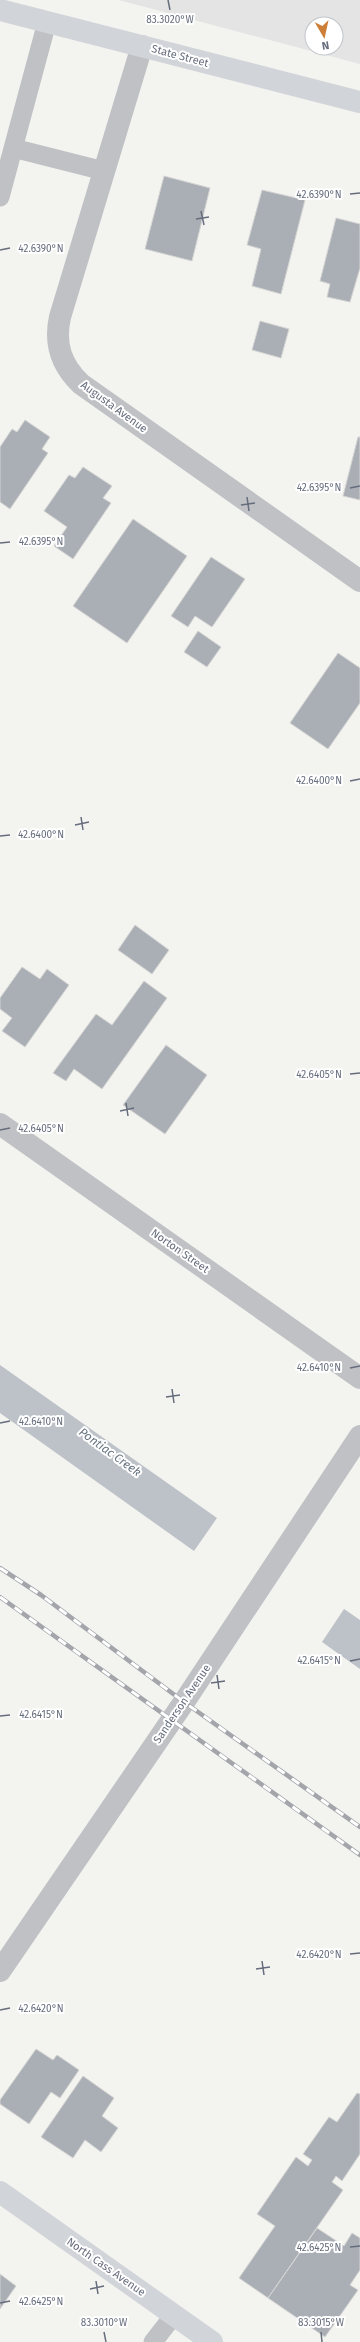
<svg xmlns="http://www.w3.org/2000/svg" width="360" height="2342" font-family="'Fira Sans',sans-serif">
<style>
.built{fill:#e3e4e3;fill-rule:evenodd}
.water{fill:#bdc2c8}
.building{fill:#aaaeb5;stroke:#d4d5d3}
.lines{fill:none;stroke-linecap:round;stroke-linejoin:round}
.lane{stroke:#c0c1c5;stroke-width:19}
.street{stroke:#c0c1c5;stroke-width:22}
.secondary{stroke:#d1d4d8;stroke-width:22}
.primary{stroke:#d1d4d8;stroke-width:22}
.rail-casing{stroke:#a3a5ab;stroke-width:4.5}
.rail{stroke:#fff;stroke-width:3;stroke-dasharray:9;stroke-linecap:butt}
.ticks{fill:none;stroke:#666d7d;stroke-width:1.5}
.labels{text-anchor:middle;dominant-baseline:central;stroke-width:4;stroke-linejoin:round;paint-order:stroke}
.street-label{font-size:11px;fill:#666d7d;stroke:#fff}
.water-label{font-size:12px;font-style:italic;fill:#677481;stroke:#fff}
.ticks-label{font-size:10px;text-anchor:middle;fill:#666d7d;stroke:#fff;stroke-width:4;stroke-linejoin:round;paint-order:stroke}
</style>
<rect width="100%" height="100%" fill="#f3f3f0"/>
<path class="built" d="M119 0H360V64ZM312 24H336V48H312Z"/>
<path class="water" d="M0 1365 217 1518 194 1551 0 1413Z
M344 1609 360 1620V1669L322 1642Z"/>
<path class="building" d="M164 176 210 188 192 261 145 249Z
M262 190 305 200 281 294 252 286 261 249 247 245Z
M336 218 360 224V268L350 302 327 297 330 284 320 281Z
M260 321 289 329 281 358 252 350Z
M25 420 50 437 42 449 48 453 10 509 0 502V447L12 429 17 432Z
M358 437H360V500L343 496Z
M83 467 112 486 103 498 111 503 73 559 54 546 67 527 44 511 69 475 75 478Z
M133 519 187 556 127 643 73 606Z
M211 557 245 579 212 627 195 616 188 627 171 616Z
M198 631 221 647 207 667 184 652Z
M338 653 360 668V703L328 749 290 723Z
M135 925 169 950 152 974 118 950Z
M22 967 40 979 47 969 69 985 25 1047 2 1031 12 1018 0 1009V998Z
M144 981 167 998 102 1089 74 1069 66 1081 53 1073 96 1014 112 1025Z
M166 1045 207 1075 165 1134 123 1105Z
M36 2049 53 2060 57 2055 79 2070 60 2098 51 2092 29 2124 0 2104V2100Z
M83 2076 114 2098 102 2116 118 2128 101 2152 85 2140 73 2158 41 2137Z
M357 2093 360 2094V2154L342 2181 336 2176 332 2182 343 2190 268 2298 239 2278 275 2226 257 2214 296 2157 308 2166 312 2160 303 2154 329 2117 337 2122Z
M317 2228 344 2246 352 2233 360 2238V2270L350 2285 358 2290 325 2337 268 2298Z
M0 2274 16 2286 0 2309Z"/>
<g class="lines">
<path class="lane" d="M13 148 104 171
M0 197 47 22
M153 2342 174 2315"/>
<path class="street" d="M142 46 60 317C54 344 61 365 81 384L360 581
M0 1124 360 1378
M0 1971 184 1702 360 1436"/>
<path class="secondary" d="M0 10 360 102"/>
<path class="primary" d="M0 2192 212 2342"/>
<g class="rail-casing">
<path id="rail" d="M0 1568 41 1595 184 1702 360 1827
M0 1597 360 1855"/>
</g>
<use href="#rail" class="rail"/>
</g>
<path class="ticks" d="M168 0 170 10M350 194 360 193M201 211 204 225M196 219 209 217M0 250 10 248M350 488 360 486M247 497 249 511M241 505 255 503M0 543 10 542M350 781 360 779M81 817 83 830M75 825 89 822M0 836 10 835M350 1074 360 1073M126 1103 128 1116M120 1111 134 1108M0 1130 10 1128M350 1368 360 1366M172 1389 174 1403M166 1397 180 1395M0 1423 10 1421M350 1661 360 1659M217 1675 219 1689M211 1683 225 1681M0 1716 10 1715M350 1954 360 1953M262 1961 264 1975M256 1969 270 1967M0 2010 10 2008M350 2247 360 2246M96 2281 98 2294M90 2289 104 2286M0 2303 10 2301M104 2332 106 2342M321 2332 322 2342"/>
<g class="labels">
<g class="street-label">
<text transform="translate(180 56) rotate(15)">State Street</text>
<text transform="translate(114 407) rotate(36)">Augusta Avenue</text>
<text transform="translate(180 1251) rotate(35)">Norton Street</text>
<text transform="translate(182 1704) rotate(-56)">Sanderson Avenue</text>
<text transform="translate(106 2267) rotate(35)">North Cass Avenue</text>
</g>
<g class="water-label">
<text transform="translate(110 1452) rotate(36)">Pontiac Creek</text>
</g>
</g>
<g class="ticks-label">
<text x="170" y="23">83.3020°W</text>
<text x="319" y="198">42.6390°N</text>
<text x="41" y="252">42.6390°N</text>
<text x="319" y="491">42.6395°N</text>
<text x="41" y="545">42.6395°N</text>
<text x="319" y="784">42.6400°N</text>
<text x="41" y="838">42.6400°N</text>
<text x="319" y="1078">42.6405°N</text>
<text x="41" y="1132">42.6405°N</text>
<text x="319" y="1371">42.6410°N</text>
<text x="41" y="1425">42.6410°N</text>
<text x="319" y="1664">42.6415°N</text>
<text x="41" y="1718">42.6415°N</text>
<text x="319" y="1958">42.6420°N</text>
<text x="41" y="2012">42.6420°N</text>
<text x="319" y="2251">42.6425°N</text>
<text x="41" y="2305">42.6425°N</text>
<text x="104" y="2326">83.3010°W</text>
<text x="321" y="2326">83.3015°W</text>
</g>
<g transform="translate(324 36) rotate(171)"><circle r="19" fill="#ffffff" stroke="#c2c5cb"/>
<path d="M0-3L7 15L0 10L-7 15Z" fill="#cd7e37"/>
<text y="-6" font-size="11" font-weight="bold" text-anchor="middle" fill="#666d7d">N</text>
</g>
</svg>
